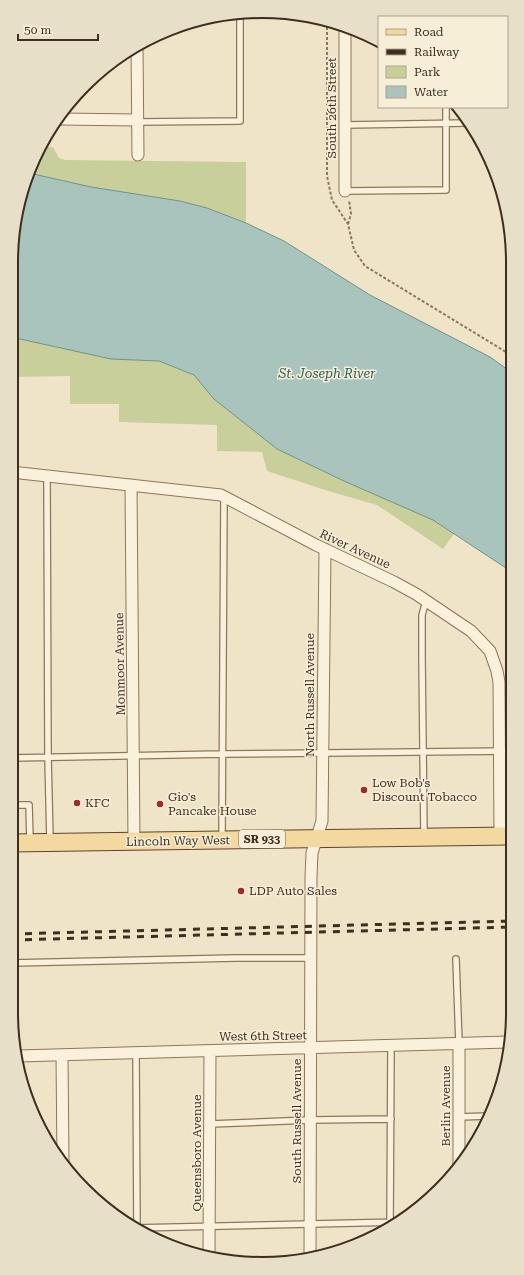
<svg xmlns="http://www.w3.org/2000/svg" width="524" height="1275" font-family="'Roboto Serif',serif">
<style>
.green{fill:#c9cf9b}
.water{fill:#a9c4bc;stroke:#6f938a}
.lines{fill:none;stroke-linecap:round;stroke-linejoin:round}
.lane-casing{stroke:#8d765c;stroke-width:8}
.street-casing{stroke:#8d765c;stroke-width:13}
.primary-casing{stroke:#5b4430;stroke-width:19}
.path{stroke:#8d765c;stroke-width:2;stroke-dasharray:3 2;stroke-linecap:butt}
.lane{stroke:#faf1dc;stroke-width:5.5}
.street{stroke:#faf1dc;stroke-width:11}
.primary{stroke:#f3d9a0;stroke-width:17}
.rail{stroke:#3d2e20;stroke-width:3;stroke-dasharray:7 7;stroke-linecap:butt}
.poi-dot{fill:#9e2a2b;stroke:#f7eed8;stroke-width:1.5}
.labels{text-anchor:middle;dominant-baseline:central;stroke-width:3;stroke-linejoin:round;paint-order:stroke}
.shield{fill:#f7eed8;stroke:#756857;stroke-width:1}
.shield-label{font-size:11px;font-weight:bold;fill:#3d2e20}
.street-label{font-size:12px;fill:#3d2e20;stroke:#f7eed8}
.poi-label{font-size:12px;fill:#3d2e20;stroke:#f7eed8;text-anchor:start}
.water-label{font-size:13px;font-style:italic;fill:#2f5d5a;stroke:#f7eed8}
.rim{fill:none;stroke:#3d2e20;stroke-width:2}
</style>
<rect width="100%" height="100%" fill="#f0e4c8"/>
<path class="green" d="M44 147H53L59 158 65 160 246 162V223L207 208 180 201 91 187 29 173Z
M11 337 111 359 159 361 194 375 214 399 277 449 344 481 433 520 454 534 443 549 377 505 325 490 267 471 262 452 217 451V425L119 422V404H70V376L11 377Z"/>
<path class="water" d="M29 173 91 187 180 201 207 208 246 223 284 241 370 295 490 357 511 372 512 572 433 520 344 481 277 449 214 399 194 375 159 361 111 359 11 337V262L24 182Z"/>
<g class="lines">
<g class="lane-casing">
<path id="lane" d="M138 122 240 121V13
M345 125 468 123
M345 191 446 190V107
M47 476 48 757 50 841
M11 758 223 754 512 751
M11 805H29L30 841
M424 835 422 658V615L426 601
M222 837 224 497
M456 959 459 1044
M11 963 236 958H310
M136 1053 137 1231
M459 1117 488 1116
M210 1124 310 1120 391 1119
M390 1227 391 1046
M134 1228 401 1222"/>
</g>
<g class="street-casing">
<path id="street" d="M345 25V191
M137 47 138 155
M60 119 138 120
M11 472 221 495 316 545 394 582 416 594 471 631 490 651 497 671 499 682 500 836
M131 485 134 842
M459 1044V1168
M62 1055 63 1161
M18 1056 508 1042
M209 1255 210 1051
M310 1259 311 877 312 853 322 821 325 549"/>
</g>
<g class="primary-casing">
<path id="primary" d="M11 843 513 836"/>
</g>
<path class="path" d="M222 18H233
M247 18H293
M327 22V176L332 200 348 224 354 250 365 266 511 355
M348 224 351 214 349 200"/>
<use href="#lane" class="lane"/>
<use href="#street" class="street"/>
<use href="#primary" class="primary"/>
<path class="rail" d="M11 934 513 921
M11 940 513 927"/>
</g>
<g class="poi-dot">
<circle cx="364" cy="790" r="4"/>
<circle cx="77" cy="803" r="4"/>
<circle cx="160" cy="804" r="4"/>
<circle cx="241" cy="891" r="4"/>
</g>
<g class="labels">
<rect class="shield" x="239" y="830" width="46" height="18" rx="3"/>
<g class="shield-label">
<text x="262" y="839">SR 933</text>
</g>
<g class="street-label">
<text transform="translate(332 108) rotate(-90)">South 26th Street</text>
<text transform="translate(355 549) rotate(25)">River Avenue</text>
<text transform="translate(120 664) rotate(-91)">Monmoor Avenue</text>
<text transform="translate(310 695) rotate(-90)">North Russell Avenue</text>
<text transform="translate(178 841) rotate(-1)">Lincoln Way West</text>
<text transform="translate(263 1036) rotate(-1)">West 6th Street</text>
<text transform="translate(446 1106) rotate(-90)">Berlin Avenue</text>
<text transform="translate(297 1121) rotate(-90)">South Russell Avenue</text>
<text transform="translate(197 1153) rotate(-90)">Queensboro Avenue</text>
</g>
<g class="poi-label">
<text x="372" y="783">Low Bob's<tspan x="372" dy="14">Discount Tobacco</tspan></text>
<text x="168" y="797">Gio's<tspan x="168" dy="14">Pancake House</tspan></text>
<text x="85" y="803">KFC</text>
<text x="249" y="891">LDP Auto Sales</text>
</g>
<g class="water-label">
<text x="327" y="373">St. Joseph River</text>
</g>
</g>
<path d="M0 0H524V1275H0ZM262 18H262A244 244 0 0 1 506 262V1013A244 244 0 0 1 262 1257H262A244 244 0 0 1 18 1013V262A244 244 0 0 1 262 18Z" fill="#e8dfc9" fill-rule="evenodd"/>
<path class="rim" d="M262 18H262A244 244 0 0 1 506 262V1013A244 244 0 0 1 262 1257H262A244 244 0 0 1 18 1013V262A244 244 0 0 1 262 18Z"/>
<rect x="378" y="16" width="130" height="92" fill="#f7eed8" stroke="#ada18e"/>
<rect x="386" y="29" width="20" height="6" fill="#f3d9a0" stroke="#ada18e"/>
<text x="414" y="36" font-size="12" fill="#3d2e20">Road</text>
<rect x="386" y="49" width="20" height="6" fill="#3d2e20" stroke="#ada18e"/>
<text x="414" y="56" font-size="12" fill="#3d2e20">Railway</text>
<rect x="386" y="66" width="20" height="12" fill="#c9cf9b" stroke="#ada18e"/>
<text x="414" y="76" font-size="12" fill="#3d2e20">Park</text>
<rect x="386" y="86" width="20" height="12" fill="#a9c4bc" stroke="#ada18e"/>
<text x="414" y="96" font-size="12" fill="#3d2e20">Water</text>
<path d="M18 34v6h80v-6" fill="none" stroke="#3d2e20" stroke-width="2"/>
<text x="24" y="34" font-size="12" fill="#3d2e20" stroke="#f7eed8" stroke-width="3" paint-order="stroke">50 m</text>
</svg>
